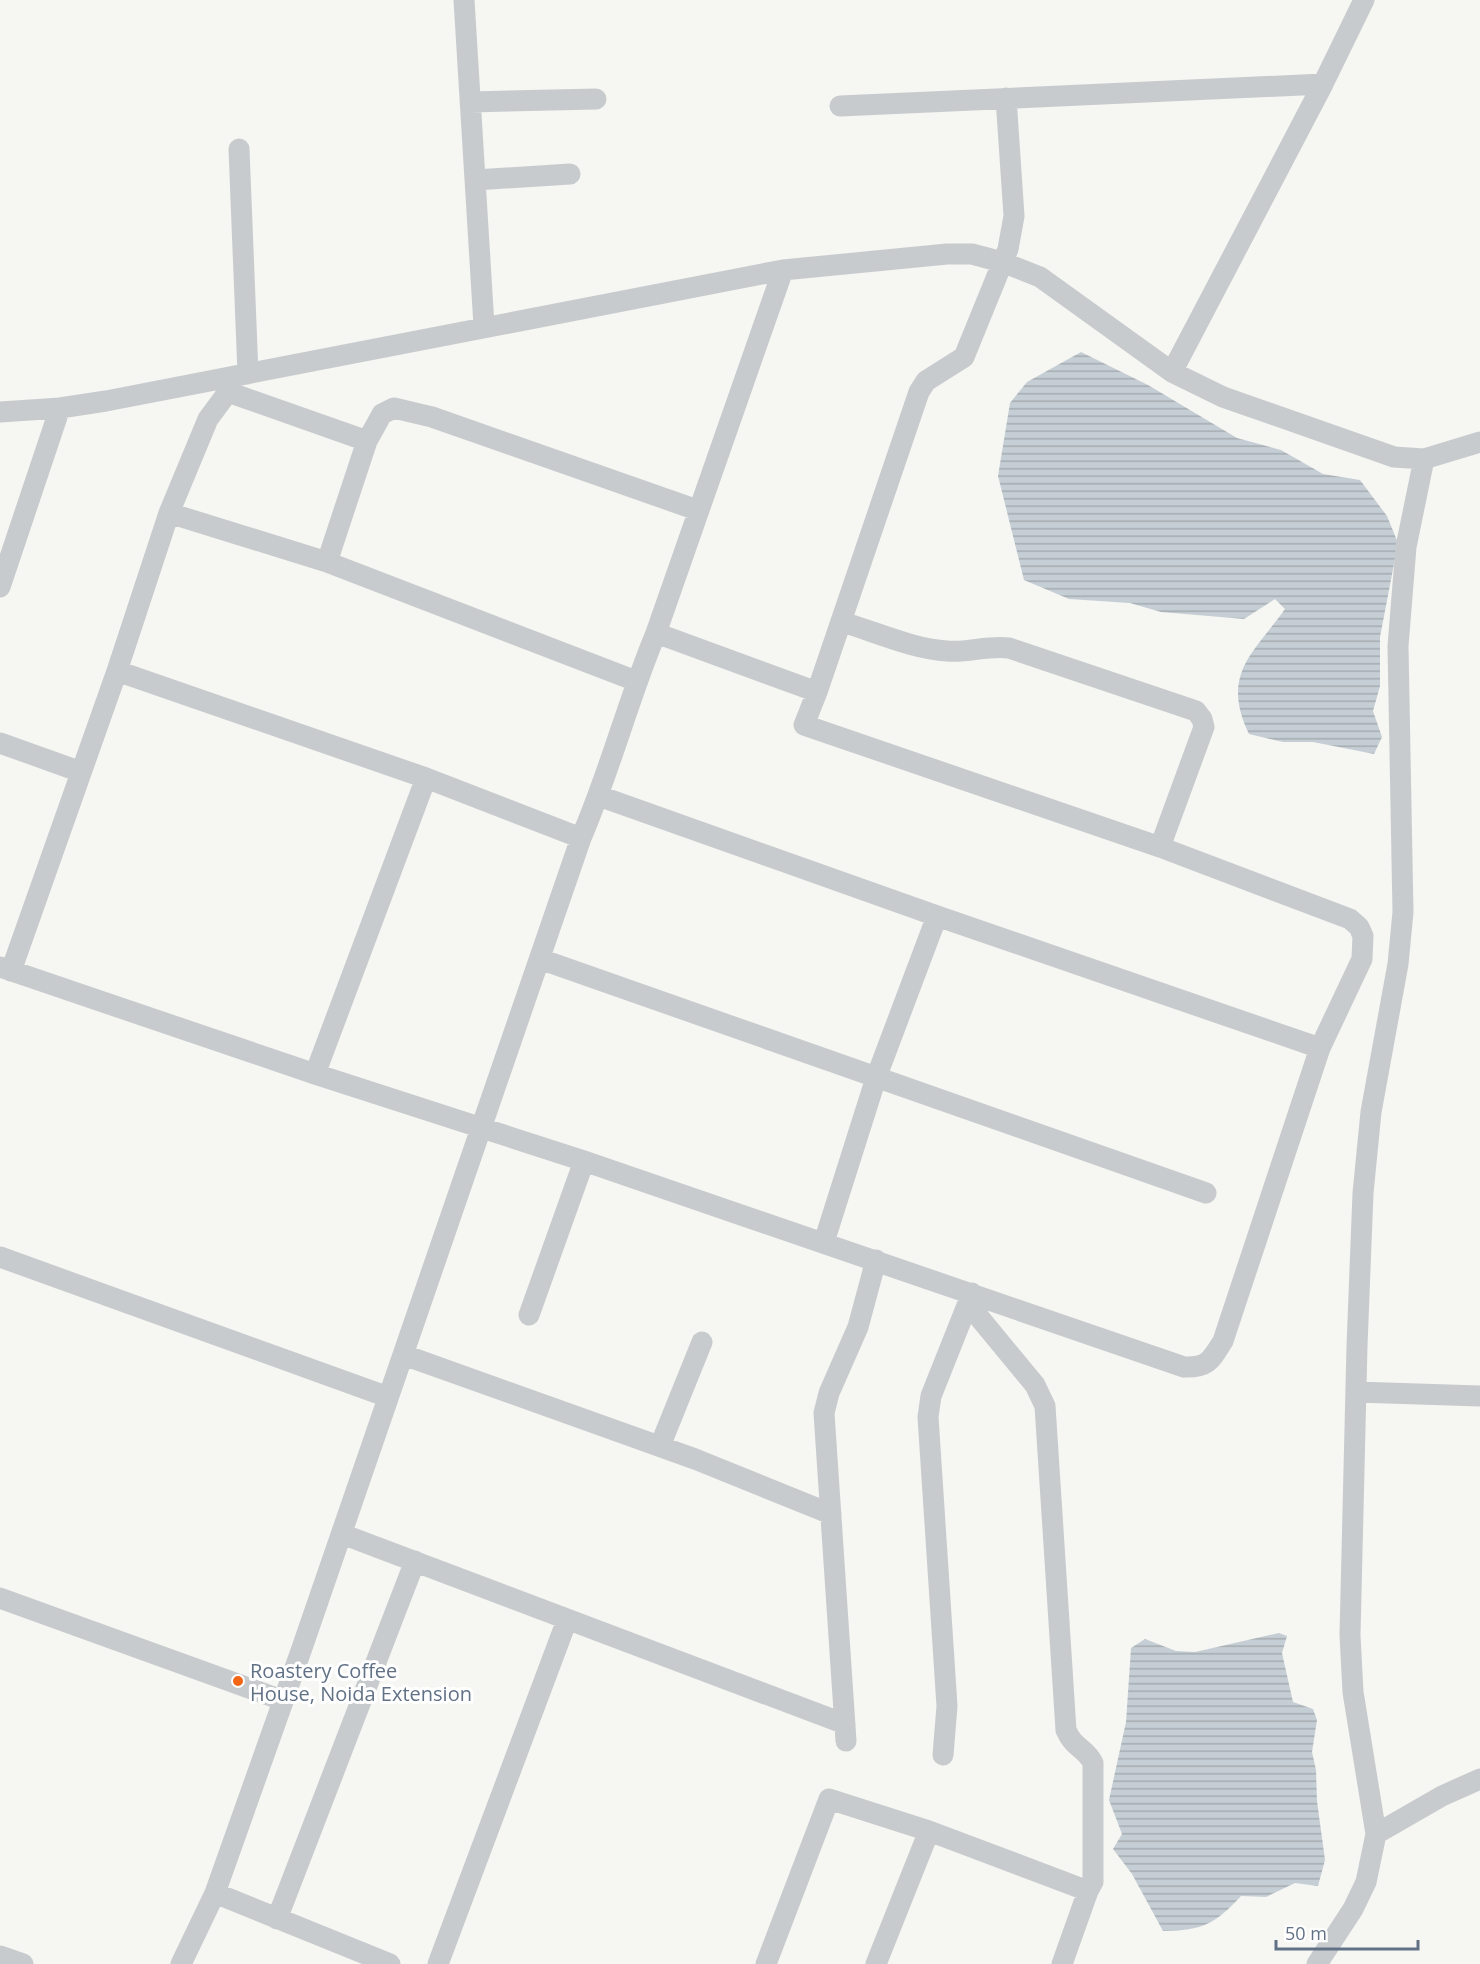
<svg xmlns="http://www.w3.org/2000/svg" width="1480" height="1964" font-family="'Open Sans',sans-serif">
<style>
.water{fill:url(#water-rules)}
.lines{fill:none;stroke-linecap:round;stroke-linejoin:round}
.minor{stroke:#c8cbce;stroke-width:21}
.poi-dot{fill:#f36615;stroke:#fff;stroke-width:2}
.labels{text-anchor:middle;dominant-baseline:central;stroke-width:6;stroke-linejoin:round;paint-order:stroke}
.poi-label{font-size:20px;fill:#627286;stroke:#fff;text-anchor:start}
</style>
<defs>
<pattern id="water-rules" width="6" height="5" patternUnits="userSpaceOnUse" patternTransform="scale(1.5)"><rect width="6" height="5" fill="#c6ced5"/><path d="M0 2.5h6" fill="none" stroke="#a4acb2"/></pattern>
</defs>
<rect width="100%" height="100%" fill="#f6f6f2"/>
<path class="water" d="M1081 352 1148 385 1237 438 1281 450 1323 474 1360 480 1387 516 1398 543 1380 637V686L1373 711 1382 737 1374 754 1313 742H1283L1249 734C1220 674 1254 653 1285 609L1275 599 1244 619 1161 612 1130 603 1069 599 1024 580 998 476 1010 403 1027 382Z
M1279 1633 1287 1636 1282 1653 1293 1702 1313 1709 1317 1720 1312 1752 1316 1770 1317 1801 1325 1860 1318 1886 1295 1883 1266 1897 1241 1896C1214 1925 1203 1930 1163 1931L1132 1874 1113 1849 1122 1834 1109 1800 1126 1722 1131 1648 1145 1639 1176 1651 1195 1652Z"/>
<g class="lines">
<path class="minor" d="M464 0 484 326
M470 102 596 99
M840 106 1323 84
M239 149 248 374
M475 180 570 174
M1172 372 1323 84 1364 0
M228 392 367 441
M0 412 60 408 106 401 783 270 947 254H972L1002 262 1040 277 1172 372 1223 397 1394 457 1424 459 1480 442
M169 513 208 419 228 392 224 379
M327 562 367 441 382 414 394 408 432 417 697 510
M0 587 60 408
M842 622C876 632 913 649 947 651 968 653 988 645 1009 648L1196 711 1202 719 1204 727 1160 847
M117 671 169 513 327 562 636 681
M817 692 919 392 926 381 964 357 1008 249 1014 216 1006 98
M0 743 81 772
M599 796 937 916 1320 1048
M540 959 1206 1193
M0 967 315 1074 584 1161 1184 1367C1208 1368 1211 1360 1223 1341L1320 1048 1362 959 1363 936 1359 927 1350 919 1160 847 804 725 817 692 656 633
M11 971 117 671 426 778 581 838
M315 1074 426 778
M824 1242 876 1078 937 916
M0 1257 388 1397
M969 1305 1035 1385 1045 1406 1066 1730C1074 1749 1086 1748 1093 1763V1882L1088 1891
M529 1315 584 1161
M404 1355 695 1459 831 1514
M1356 1392 1480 1396
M660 1446 702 1342
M342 1534 845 1724
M0 1598 282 1700
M846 1741 824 1413 829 1393 858 1327 876 1260
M943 1755 947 1706 928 1417 931 1396 972 1293
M1376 1834 1442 1796 1480 1779
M215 1893 390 1964
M277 1919 415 1561
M0 1956 23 1964
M181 1964 215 1893 302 1648 581 838C610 771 628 700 656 633L783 270
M438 1964 567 1620
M766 1964 829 1799 929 1831
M876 1964 929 1831 1088 1891 1062 1964
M1317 1964 1353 1909 1366 1882 1376 1834 1353 1692 1350 1635 1357 1346 1363 1193 1371 1112 1398 964 1403 912 1398 646 1406 547 1424 459"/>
</g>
<circle class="poi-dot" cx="238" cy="1681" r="6"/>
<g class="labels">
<g class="poi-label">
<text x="250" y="1670">Roastery Coffee<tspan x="250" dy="23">House, Noida Extension</tspan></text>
</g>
</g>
<path d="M1276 1940v9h142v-9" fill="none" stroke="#627286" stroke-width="3"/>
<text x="1285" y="1940" font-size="18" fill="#627286" stroke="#ffffff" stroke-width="4.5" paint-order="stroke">50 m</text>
</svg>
